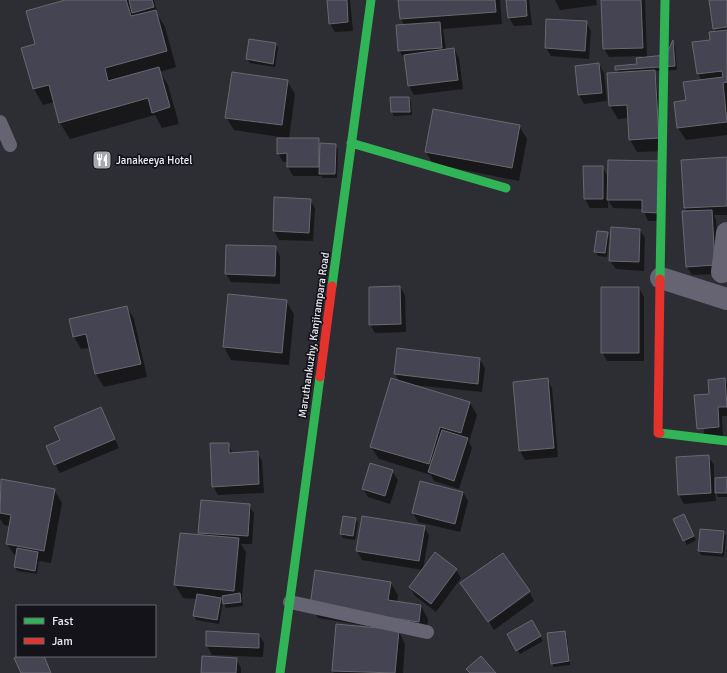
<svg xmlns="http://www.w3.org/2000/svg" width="727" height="673" font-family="Signika,sans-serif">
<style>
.shadow{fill:#0007}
.building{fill:#454452;stroke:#68686e}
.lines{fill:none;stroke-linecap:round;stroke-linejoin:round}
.lane{stroke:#666473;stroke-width:14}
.street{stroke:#666473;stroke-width:22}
.fast{stroke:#30b455;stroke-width:9}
.jam{stroke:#e5322d;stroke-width:9}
.labels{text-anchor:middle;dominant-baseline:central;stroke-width:3.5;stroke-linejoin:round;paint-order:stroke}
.poi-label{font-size:11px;fill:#ebeaf3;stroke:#131319;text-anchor:start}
.street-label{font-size:11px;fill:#ebeaf3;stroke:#131319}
</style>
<rect width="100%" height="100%" fill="#2d2d34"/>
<path class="shadow" d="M69 0H154L158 15 165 27 176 67 160 72 168 85 179 124 162 128 155 115 70 139 60 123 55 102 43 105 34 89 22 49 36 45Z
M328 0H350L353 31 335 32 330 24Z
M399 0H500L502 24 443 29 446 50 454 49 459 58 463 89 414 95 409 86 405 59 399 51 405 26 401 19Z
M507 0H529L532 25 514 26 509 18Z
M555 0H596L597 5 560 10Z
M602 0H645L647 58 667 56 675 45 677 70 655 71 666 151 637 152 630 140 628 118 618 119 610 106 608 74 618 73 616 67 638 65 642 56 609 57 604 49Z
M711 0H727V135L686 140 678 128 687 101 702 81 698 74 716 32Z
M586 22 591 31 589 59 551 56 546 48Z
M276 44 278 48 275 67 250 63 247 59Z
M599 64 604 73 607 101 584 104 579 95 576 66Z
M287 81 295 94 289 139H318L321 144 335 145 338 149 337 178H323L321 176H293L288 167V162H283L278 153 286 138 234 130 226 117Z
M409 98 411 102 412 115 394 116 392 112Z
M519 126 527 139 519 181 433 164 426 152Z
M727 160V215H714L716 220 720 274 692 275 687 267V212L685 208 682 161Z
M609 161 664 221H648L643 209 613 208 608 200V208H590L585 199 584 167H602L608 177Z
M310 200 315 208 313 241 279 240 274 231Z
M640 230 645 238 644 271 616 269 610 261Z
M607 233 609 237 607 257 598 256 595 251Z
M275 247 280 256V284L231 282 226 274Z
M400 287 405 295 406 332 375 333 370 324Z
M639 288 644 297V361H607L602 352Z
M286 301 294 314 289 365 231 360 224 347Z
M127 307 134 319 147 377 104 387 96 374 90 348 81 349 74 337Z
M480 359 485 368 482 392 413 385 470 403 477 415 469 442 472 448 459 489 434 481 431 475 379 459 371 447 399 381 395 374Z
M547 379 552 388 558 457 525 460 520 451Z
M725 379 727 383V416H722L723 436 703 437 710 395Z
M101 408 119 448 60 473 55 464Z
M228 444 233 454 257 452 262 461 264 493 218 495 213 486Z
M708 456 714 465V479L727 478V497H718L715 491 716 501 684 504 679 495Z
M392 471 398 480 390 504 368 497 363 488Z
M2 481 54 490 62 503 51 563 39 561 37 574 17 571 15 567 16 557 7 544 10 526 4 525 0 519V492Z
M463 492 468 501 460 532 418 522 413 513Z
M249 505 254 513 252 544H241L246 552 242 599 243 606 226 608 223 602 219 624 196 620 194 616 197 599 183 598 175 585 201 536 200 532Z
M356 519 358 523 355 540 343 538 341 534Z
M674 520H686L696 540 687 545Z
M424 527 429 535 423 569 456 570 461 578 436 612 415 596 410 587 423 570 362 560 357 551Z
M723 532 726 536 724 557 701 555 699 551Z
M390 582 398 595 397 602 421 606 428 619 426 634 398 630 405 644 403 673H334L333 671 372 627 318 618 311 606Z
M530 593 534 601 494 630 489 622Z
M531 621 543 641 520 654 508 634Z
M564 632 567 636 570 665 554 667 552 663Z
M259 635 264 643 263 657 212 655 207 646Z
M236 659 241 668V673H202Z"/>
<path class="building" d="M65 0H126L131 16 156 10 167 51 105 68 108 81 159 67 170 107 152 113 148 98 59 123 49 85 33 89 21 48 35 44 26 11Z
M129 0H152L154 7 132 13Z
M327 0H347L348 22 329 24Z
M398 0H495L496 12 400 19Z
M506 0H526L527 16 508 18Z
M601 0H641L643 48 603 49Z
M709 0H727V27L713 29Z
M546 19 587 21 585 51 545 48Z
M440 22 442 48 398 51 396 25Z
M727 30V82L723 83 727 122 677 128 674 102 686 100 683 82 723 77 722 71 697 74 692 42 710 40 709 32Z
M249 39 276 43 273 64 246 59Z
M673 40 675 66 615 70V66L637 64 636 58 666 55Z
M454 48 458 80 408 86 404 55Z
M599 63 602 93 578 95 575 66Z
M655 70 659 138 629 140 627 105 609 106 607 73Z
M232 72 288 80 282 125 225 118Z
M390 97H409L410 112H391Z
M433 109 520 125 512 168 425 152Z
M277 138H319V167H287V153L277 154Z
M320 143 336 144 335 174H319Z
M727 157V206L684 208 681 160Z
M608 160 661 161 659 213 642 212V200H607Z
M583 166H603V199H584Z
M274 197 311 199 309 233 273 231Z
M712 210 715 265 686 267 682 211Z
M611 227 640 229 639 262 609 261Z
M597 231 608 232 605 253 594 252Z
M226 245 276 246 275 276 225 274Z
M400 286 401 324 369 325V287Z
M601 287H639V353H601Z
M228 294 287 300 282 353 223 347Z
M127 306 141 364 95 374 86 334 73 337 69 319Z
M397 348 480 358 478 384 394 374Z
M391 378 470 402 461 433 440 427 429 464 370 447Z
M548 378 554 448 519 451 513 382Z
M725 378 727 407H718L719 427 697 429 694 395 709 394 708 380Z
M101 407 115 439 54 465 46 446 60 440 54 427Z
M442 430 468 438 454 481 428 472Z
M210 443H229V453L258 451 259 484 212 487Z
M709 455 711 493 678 495 676 457Z
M370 463 393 470 385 496 362 489Z
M727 477V493H715V478Z
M1 479 55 489 44 551 6 544 11 515 0 513Z
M420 481 463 492 455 524 412 513Z
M201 500 250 504 248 536 198 533Z
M684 514 694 536 683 541 673 519Z
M343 516 356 518 353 536 340 534Z
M362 516 425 526 419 561 356 551Z
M700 529 724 531 722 553 698 551Z
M180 533 239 538 234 591 174 585Z
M17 548 38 552 35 571 14 567Z
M435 552 457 569 431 604 409 587Z
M503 553 530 591 488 622 460 583Z
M315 570 391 582 388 600 421 605 419 622 310 606Z
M240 593 241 602 223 604 222 596Z
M197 594 221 598 217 620 193 616Z
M532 620 541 636 516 651 507 634Z
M336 624 399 630 395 673 332 671Z
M206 631 259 634V648L206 646Z
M565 631 569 661 551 664 547 633Z
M18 656H44L51 673H21L14 658Z
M202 656 237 658 236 673H201Z
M481 656 496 673H470L466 669Z"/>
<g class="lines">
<path class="lane" d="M0 122 10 145
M290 602 427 632"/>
<path class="street" d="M722 272 727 233
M661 278 727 299"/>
<path class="fast" d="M351 143 506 188
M660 279 665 0
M332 286 371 0
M660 433 727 441
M280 673 320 377"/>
<path class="jam" d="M320 377 332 286
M660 433H658L660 279"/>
</g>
<defs>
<g id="restaurant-square" transform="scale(1)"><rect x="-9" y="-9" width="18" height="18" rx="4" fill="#a8a8b0" stroke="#131319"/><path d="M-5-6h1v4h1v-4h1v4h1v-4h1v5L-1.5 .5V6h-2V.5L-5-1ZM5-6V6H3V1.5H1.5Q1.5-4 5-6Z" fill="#fff"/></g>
</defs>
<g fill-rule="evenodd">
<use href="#restaurant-square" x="102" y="160"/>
</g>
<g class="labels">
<g class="poi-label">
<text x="116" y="160">Janakeeya Hotel</text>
</g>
<g class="street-label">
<text transform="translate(314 335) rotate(-82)">Maruthankuzhy, Kanjirampara Road</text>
</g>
</g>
<rect x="16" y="605" width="140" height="52" fill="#131319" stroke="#696970"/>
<rect x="24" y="618" width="20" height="6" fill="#30b455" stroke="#696970"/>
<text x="52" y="625" font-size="12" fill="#ebeaf3">Fast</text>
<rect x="24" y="638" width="20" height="6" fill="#e5322d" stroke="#696970"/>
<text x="52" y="645" font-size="12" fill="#ebeaf3">Jam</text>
</svg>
